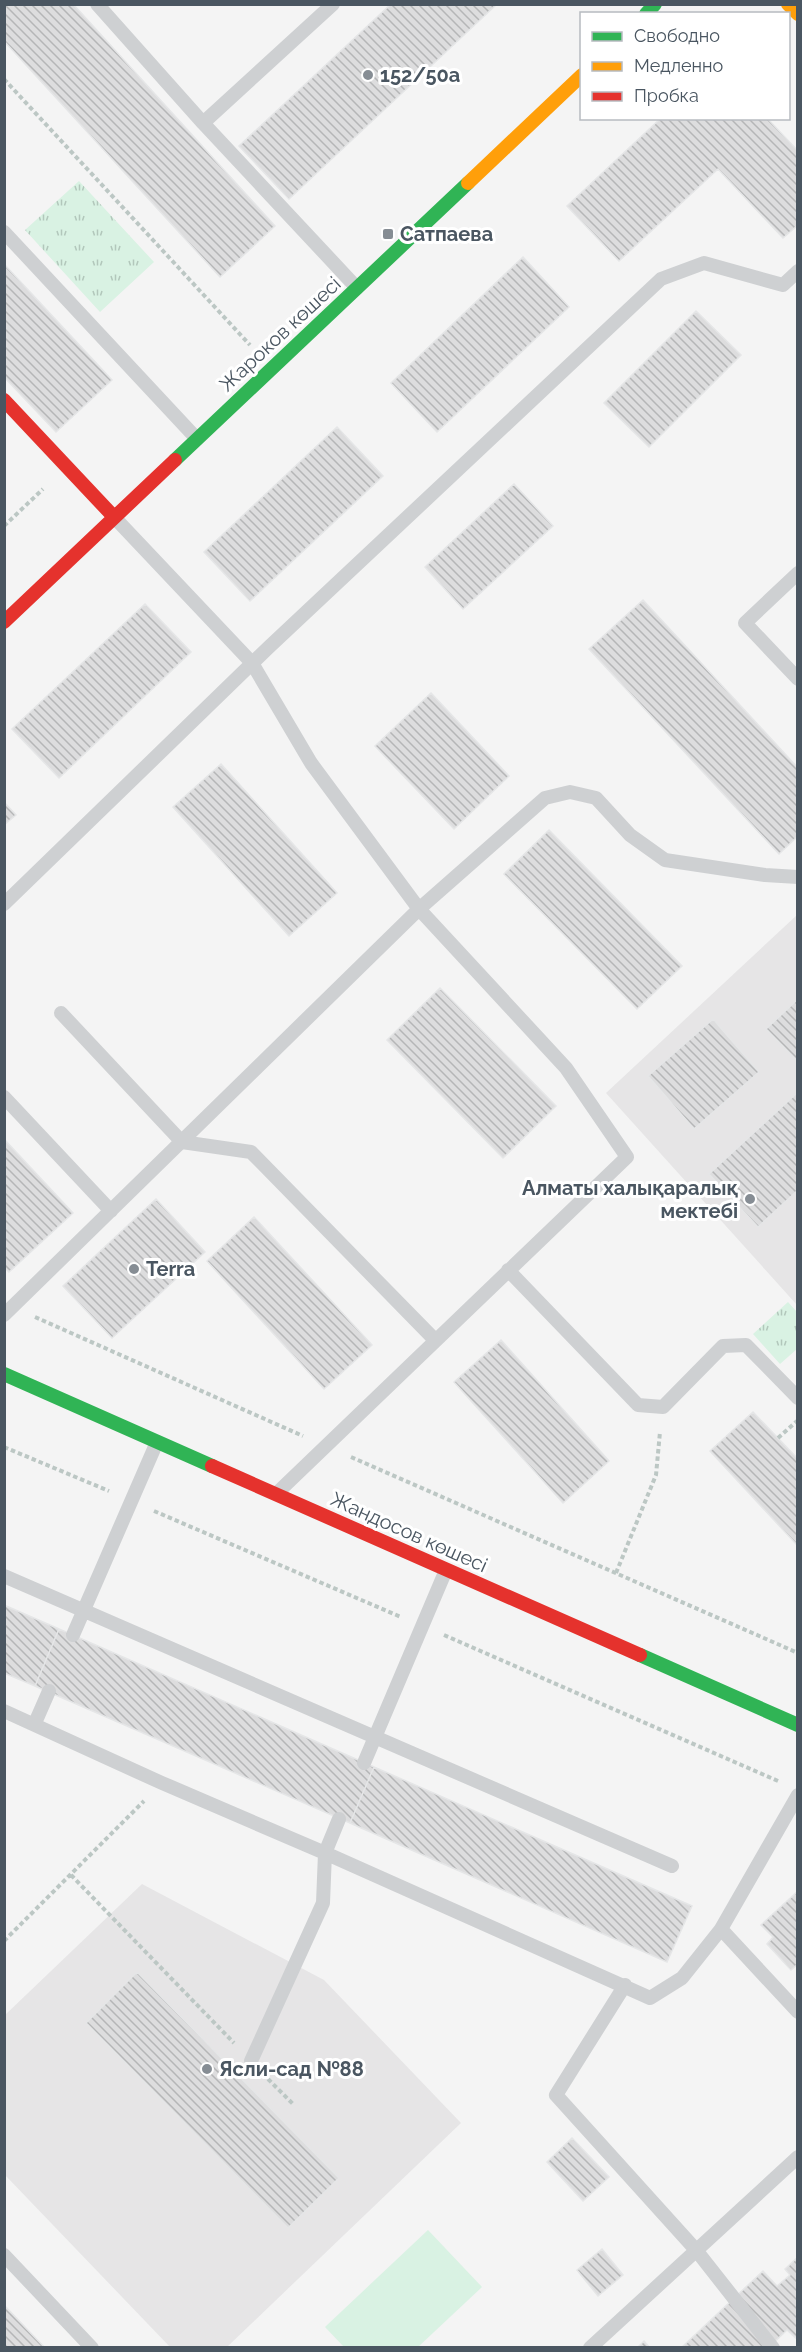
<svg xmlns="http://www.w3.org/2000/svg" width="802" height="2352" font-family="Raleway,sans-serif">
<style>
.education{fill:#e6e5e6}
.park{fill:url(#park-tufts)}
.pitch{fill:#d9f2e3}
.building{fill:url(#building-back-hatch);stroke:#e5e6e7;stroke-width:1.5}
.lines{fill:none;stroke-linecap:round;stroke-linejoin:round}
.path{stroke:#bcc7c4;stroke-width:4;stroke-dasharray:4.5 3;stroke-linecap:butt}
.lane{stroke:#ced0d2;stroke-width:14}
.fast{stroke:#30b455;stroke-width:14}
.slow{stroke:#ff9f0a;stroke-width:14}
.jam{stroke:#e5322d;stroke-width:14}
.poi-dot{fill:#868d94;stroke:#fff;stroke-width:2}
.labels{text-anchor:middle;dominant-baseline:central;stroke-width:6;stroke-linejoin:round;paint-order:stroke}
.poi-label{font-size:20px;font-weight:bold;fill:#4a5661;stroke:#fff;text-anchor:start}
.street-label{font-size:20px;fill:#4a5661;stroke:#fff}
</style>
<defs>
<pattern id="park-tufts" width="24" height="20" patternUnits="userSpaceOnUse" patternTransform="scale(1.5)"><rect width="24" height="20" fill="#d9f2e3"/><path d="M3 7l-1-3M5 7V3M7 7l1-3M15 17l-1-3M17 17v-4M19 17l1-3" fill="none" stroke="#b2c7bb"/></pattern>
<pattern id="building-back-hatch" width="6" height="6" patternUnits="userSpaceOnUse" patternTransform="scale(1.5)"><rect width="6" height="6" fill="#ddddde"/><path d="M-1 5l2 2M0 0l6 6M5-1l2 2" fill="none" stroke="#b5b6b7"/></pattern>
</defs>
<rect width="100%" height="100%" fill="#f4f4f4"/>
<path class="education" d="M797 915V1305L606 1093Z
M142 1884 324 1980 461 2123 227 2347H170L5 2175V2015Z"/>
<path class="park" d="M79 181 154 262 100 312 25 230Z
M788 1302 797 1312V1349L780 1364 753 1334Z"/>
<path class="pitch" d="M428 2230 482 2287 418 2347H344L325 2327Z"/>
<path class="building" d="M4 4H73L275 226 220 277 4 41Z
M391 4H497L289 199 239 146Z
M661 118H767L798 151V225L783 238 718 169 619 261 567 206Z
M523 257 569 307 437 432 391 383Z
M4 264 112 380 56 432 4 377Z
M696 311 741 355 649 447 604 403Z
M337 427 383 476 250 601 204 552Z
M514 484 553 526 463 609 425 567Z
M643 600 798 768V836L779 854 589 649Z
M145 604 191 652 59 778 12 729Z
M431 693 509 776 454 829 375 746Z
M221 764 337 893 289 936 173 807Z
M4 802 16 815 4 825Z
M549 830 682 966 637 1009 504 874Z
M440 988 556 1106 503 1158 387 1040Z
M798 999V1062L766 1029Z
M713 1019 759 1072 694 1129 648 1076Z
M798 1092V1190L758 1227 709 1174Z
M4 1139 73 1213 9 1272 4 1267Z
M156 1199 205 1252 112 1338 63 1286Z
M254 1217 372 1345 324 1389 207 1261Z
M501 1340 609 1461 563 1503 454 1382Z
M753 1412 798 1459V1546L710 1451Z
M4 1605 59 1629 35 1686 4 1673Z
M59 1629 374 1767 350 1823 35 1686Z
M374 1767 692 1906 667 1962 350 1823Z
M798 1891V1964L791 1970 767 1944 773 1937 761 1925Z
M137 1972 339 2178 288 2228 86 2023Z
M572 2138 609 2177 583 2201 547 2162Z
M602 2249 623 2275 598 2296 577 2270Z
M798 2257V2340L787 2330 768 2348H681L763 2271 777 2286 790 2275 785 2269Z
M4 2305 45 2348H4Z
M644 2341 650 2348H637Z"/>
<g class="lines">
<path class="path" d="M4 79 250 345
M4 526 43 489
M35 1317 303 1436
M778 1438 797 1421
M4 1447 109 1491
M351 1457 798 1653
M154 1511 401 1617
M616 1573 656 1475 660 1432
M444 1635 778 1781
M71 1875 234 2043
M4 1941 144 1801
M268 2079 293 2104"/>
<path class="lane" d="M97 4 203 123 333 4
M203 123 357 288
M4 232 197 439
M114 517 252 663 311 763 419 909 566 1068 627 1157 276 1494
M798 573 745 623 798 679
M4 904 269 647 661 279 704 263 783 285 798 271
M61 1013 182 1142 251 1152 435 1340
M4 1097 111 1211
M508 1270 638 1405 663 1407 723 1346 746 1345 798 1398
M4 1315 419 909 545 798 570 792 596 798 630 835 665 860 765 875 798 877
M4 1576 672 1866
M73 1635 157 1442
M4 1711 162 1783 325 1853 650 1998 682 1978 721 1929 798 1795
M35 1723 49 1691
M364 1763 446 1570
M721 1929 798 2012
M625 1985 556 2095 696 2250 773 2348
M251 2061 323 1903 325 1853 339 1819
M4 2255 92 2348
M590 2348 798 2157"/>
<path class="fast" d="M646 14 655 4
M175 460 468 183
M4 1374 212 1466
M640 1655 798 1725"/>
<path class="slow" d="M788 4 798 14
M468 183 582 75"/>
<path class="jam" d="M4 400 114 517
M4 622 175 460
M212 1466 640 1655"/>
</g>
<g class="poi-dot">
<circle cx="368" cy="75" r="6"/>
<rect x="382" y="228" width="12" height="12" rx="3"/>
<circle cx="750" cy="1199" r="6"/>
<circle cx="134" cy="1269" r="6"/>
<circle cx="207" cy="2069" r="6"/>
</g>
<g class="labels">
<g class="poi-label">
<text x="380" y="75">152/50a</text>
<text x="400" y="234">Сатпаева</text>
<text x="738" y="1188" text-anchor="end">Алматы халықаралық<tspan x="738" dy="23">мектебі</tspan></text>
<text x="146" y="1269">Terra</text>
<text x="219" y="2069">Ясли-сад №88</text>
</g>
<g class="street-label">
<text transform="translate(280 334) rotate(-43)">Жароков көшесі</text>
<text transform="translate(409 1532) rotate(24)">Жандосов көшесі</text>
</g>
</g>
<rect width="802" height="2352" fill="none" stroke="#4a5661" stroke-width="12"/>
<rect x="580" y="12" width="210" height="108" fill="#ffffff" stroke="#b7bbc0" stroke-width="1.5"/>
<rect x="592" y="32" width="30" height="9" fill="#30b455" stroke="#b7bbc0" stroke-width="1.5"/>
<text x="634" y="42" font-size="18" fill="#4a5661">Свободно</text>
<rect x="592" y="62" width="30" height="9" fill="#ff9f0a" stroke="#b7bbc0" stroke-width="1.5"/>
<text x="634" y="72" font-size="18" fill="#4a5661">Медленно</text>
<rect x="592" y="92" width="30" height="9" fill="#e5322d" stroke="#b7bbc0" stroke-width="1.5"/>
<text x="634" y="102" font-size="18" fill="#4a5661">Пробка</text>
</svg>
